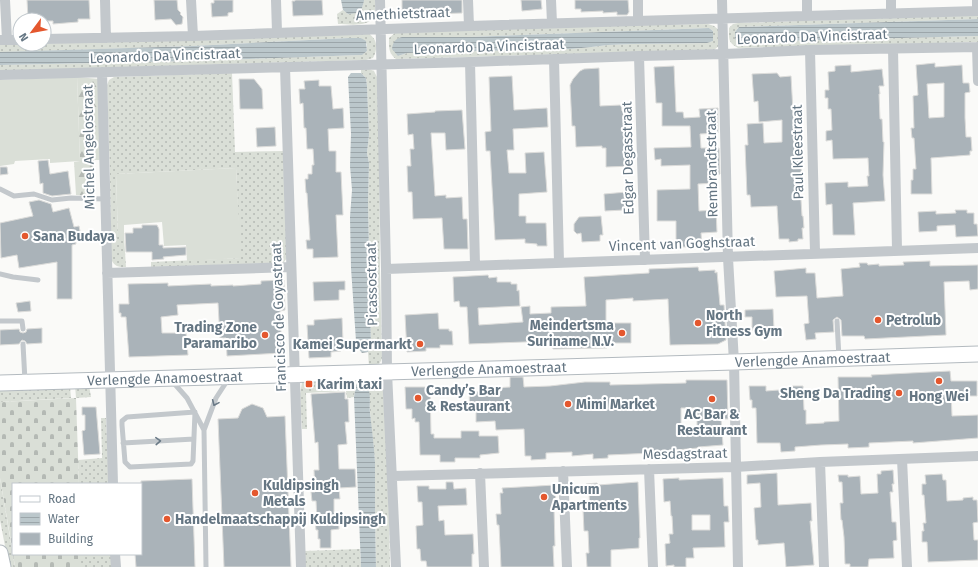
<svg xmlns="http://www.w3.org/2000/svg" width="978" height="567" font-family="'Fira Sans',sans-serif">
<style>
.grass{fill:url(#grass-dots);fill-rule:evenodd}
.forest{fill:url(#forest-firs)}
.cemetery{fill:url(#cemetery-stones)}
.garden{fill:#dadfd7}
.water{fill:url(#water-rules)}
.building{fill:#aab3b9;stroke:#dcdcda;fill-rule:evenodd}
.lines{fill:none;stroke-linecap:round;stroke-linejoin:round}
.secondary-casing{stroke:#b3babf;stroke-width:17}
.lane{stroke:#c3c8cc;stroke-width:5}
.street{stroke:#c3c8cc;stroke-width:10}
.secondary{stroke:#fff;stroke-width:15}
.oneway{stroke:#6a7a87}
.poi-dot{fill:#e4572e;stroke:#fff;stroke-width:1.5}
.labels{text-anchor:middle;dominant-baseline:central;stroke-width:4;stroke-linejoin:round;paint-order:stroke}
.street-label{font-size:14px;fill:#657683;stroke:#fff}
.poi-label{font-size:14px;font-weight:bold;fill:#657683;stroke:#fff;text-anchor:start}
</style>
<defs>
<pattern id="grass-dots" width="8" height="8" patternUnits="userSpaceOnUse"><rect width="8" height="8" fill="#dadfd7"/><path d="M2 2h.1M6 6h.1" fill="none" stroke="#b4b9b4" stroke-width="1.8" stroke-linecap="round"/></pattern>
<pattern id="forest-firs" width="22" height="20" patternUnits="userSpaceOnUse"><rect width="22" height="20" fill="#dadfd7"/><path d="M5 1l3.5 6h-7zM16 11l3.5 6h-7z" fill="#b4b9b4"/></pattern>
<pattern id="cemetery-stones" width="16" height="16" patternUnits="userSpaceOnUse"><rect width="16" height="16" fill="#dadfd7"/><path d="M2 7V4a2 2 0 0 1 4 0v3zM10 15v-3a2 2 0 0 1 4 0v3z" fill="#b4b9b4"/></pattern>
<pattern id="water-rules" width="6" height="5" patternUnits="userSpaceOnUse"><rect width="6" height="5" fill="#bbc7cb"/><path d="M0 2.5h6" fill="none" stroke="#9ca6aa"/></pattern>
</defs>
<rect width="100%" height="100%" fill="#fafaf8"/>
<path class="grass" d="M364 0H375C375 5 376 11 374 16 369 28 348 24 338 24L337 14 343 10 348 14 362 8Z
M978 15V19L739 27 735 32 741 42 978 36V42L738 48C728 42 729 40 729 28L733 24 738 23Z
M708 24 714 26 719 30 720 45 714 50 396 59C388 53 389 47 389 38L396 32 637 25ZM709 28 713 31V41L706 43C674 44 641 43 608 45 589 47 572 50 553 49L407 53 398 56 402 37H469Z
M367 33C378 38 378 49 373 58L366 60 0 71V65L194 61 361 55 367 51V44L361 38H349L193 46 9 52H0V45Z
M369 69 374 71 379 81 380 270 382 358C380 365 377 366 369 367L368 352 371 348 368 203 369 163 367 153 369 135 367 86 366 78 361 73V70Z
M232 73 235 152 285 151 287 258 284 262 278 263 151 267V262L240 258 236 168 116 174 118 236H124L126 267C118 267 115 267 111 259L110 174 107 85 109 80 114 77Z
M375 379 380 382 383 387 388 473 390 567H376C375 532 375 497 375 463 374 441 369 420 370 398L356 385 354 397 347 398 346 391 306 393 307 429H302L300 394 302 382 306 380Z
M75 385H89L91 397 76 398Z
M70 387 71 398 0 402V389Z
M101 418H106L109 484H79L78 460 102 458Z
M0 478 15 567H9L0 520Z
M360 549 361 567H304V551Z
M81 554H111L112 567H81Z"/>
<path class="forest" d="M77 77 99 79 101 160H94L95 196 76 195 74 162 80 161Z"/>
<path class="cemetery" d="M76 398 79 484H13V553L0 478V402Z
M13 554H81V567H15Z"/>
<path class="garden" d="M77 77 80 161 50 163V159L15 161 14 164 0 166V80Z
M236 168 241 258 187 261 186 245 164 246 162 222 124 225V236H118L116 174Z"/>
<path class="water" d="M341 0H364V1L362 8 357 13 348 14 343 10Z
M978 19V36L741 42 735 39V32L739 27Z
M709 28 713 31V41L707 43C674 44 641 43 608 45 589 47 572 50 553 49L407 53 398 56 392 49C393 42 395 39 402 37H469Z
M349 38H361L366 41 367 51 362 55 194 61 0 65V52L193 46Z
M351 73H361L366 78 367 86 369 135 367 153 369 163 368 203 371 348 368 352 362 353 358 348 356 341 351 268 350 217 352 190 350 166 351 134 348 77Z
M360 384H366C372 393 369 403 370 413 372 430 374 446 375 462 375 497 375 532 376 567H361L354 397 356 385Z"/>
<path class="building" d="M27 0H89L90 19H78V22L53 24V21H44V20H40V19H28Z
M154 0H177L178 10 181 13 180 14 183 17 182 24 176 25 171 19 155 20Z
M214 0H233V12L228 13V16L212 17 211 3H214Z
M295 0H322L323 15 293 16 292 1H295Z
M402 0H462V13L402 15Z
M521 0H541L542 9 522 11Z
M575 0H628L629 12 627 15H617V12L603 13V11L581 12V9H575Z
M935 63V67L962 65 963 83H969L970 92 965 93V118L966 137H971L972 151H970V155L931 158 932 194H911V180H913V169H916L914 138H912L911 128H914L913 96 918 95 916 65ZM944 83V117L929 118 927 84Z
M851 65V72L882 69 884 86H879L880 94H879L880 119H882L883 142H884L883 175 885 201 853 203 855 235H833L832 204 826 205 825 183 848 182V187L868 186 867 176H869L868 158 833 159 832 140 826 141V131L832 130 831 109H828V98H825V90H829L828 72 835 71V66Z
M674 66 676 112H683L684 118 700 117 699 109 718 108V133L700 134 701 148H719L720 174 714 176V183L698 184 699 211 716 210 717 232 701 233 702 247H676V221H657V190L690 189V165L661 166V159L655 160 654 148 691 147 690 126H662V103H656L654 67Z
M599 68 600 106 621 105 622 111 632 110V122L627 123 628 138H631L633 166 606 167V148H602V146L576 147 575 126H572L570 85 573 79 580 71 584 69Z
M777 73 780 77 791 76 793 112H799L800 120H793L794 142 795 154H798L799 165H801L802 184H800L802 216H803L804 228H802L803 239H798V241L789 242V239H779L777 206 751 207 750 195H747L745 145H748L747 124 763 123 764 143 782 142V120L759 122 758 101 754 102 752 74Z
M512 76 514 110 547 108 548 127 513 129 514 150H507L509 173H526L525 153 544 152 547 192 519 194V216H526V223H546L547 246H537V244L525 243V239L495 240 490 151H486L485 132 491 131 489 77Z
M239 79H254L262 89 263 109H240Z
M319 80V86H331L333 109 343 108 344 128 328 129 329 151H336V172H341L343 215H336L338 257 313 258V249H307L306 240H310L307 193H306L305 179H308V174H312V165H314L313 149H307L306 128H304L303 103 300 104 299 89H305L304 81Z
M462 110 465 149 446 150 445 133H431L435 196 446 195V198L462 197 463 219H467L468 249H444L442 218 413 219 412 192H408L407 166H411L410 149H414L413 134 408 135 407 114 435 112V111Z
M275 127 276 146 257 147 256 128Z
M48 160 50 174 68 171 71 194 52 196 43 193V183L40 184 38 161Z
M0 167H7L8 174 0 175Z
M627 192V198L632 197 633 211 624 212V210L605 211 604 194Z
M39 200 51 204 53 212 69 208 74 227 79 226 81 236 75 237 76 244 72 245V299H57V262L19 268 17 255 1 258 0 223 33 216 29 202Z
M955 210H967V213H974V224H977L978 236 956 237 955 225 937 226V231L919 232 918 212 936 211V214L956 213Z
M601 216 603 235H600V241L582 242 581 233 577 234 574 231V224L579 217Z
M142 225H157L159 229V245H163V248L186 247V255L163 257 164 259 152 260V252H126L125 233H133V228H142Z
M930 261V266L978 265V289L970 290 969 281 944 282 946 335 865 339 864 336H842L841 320 837 317 833 320 834 332 815 333 816 339 806 340 804 324 809 323 807 296 776 297 774 271 806 268V273H815L817 298 843 296 841 269 860 267 859 263H867L868 265 879 264V266L904 265 903 262Z
M698 267 699 271 715 270V273L717 272 720 305H724L726 340 718 344 670 345 668 299 633 301V298L606 300V323H631V343H607V348L553 349 552 341 469 344 467 307H460L459 301 454 302 453 277 488 275 489 278 497 277V282H511V284H517V291L519 290 520 306 478 308 479 325 523 322 521 307 530 306V314L551 313V307L586 306 584 277 649 273V269Z
M284 280 285 310 280 311 282 353 227 356 226 338H220L218 303 197 304 177 305 178 315 161 317 162 333H186L188 355 129 357 126 317H121V313H119V304H129L128 284 168 283V286L211 284V286L233 285V286L261 284V281Z
M345 281V290H339V300L314 301 313 282Z
M30 301 31 311 18 312 16 303Z
M773 309 774 329 752 330V317H745V310Z
M438 313 439 329H449V331H452L453 345H440V348H426V351L407 352 405 315Z
M342 318 343 341H340L341 351 331 352V357L309 358 307 325H314V320Z
M42 328V343L27 344 25 341 22 340 19 344 0 345V330L19 329 20 332 23 333 26 332 27 329Z
M950 371 951 381H977V396H967V392H951L952 416 978 415V438L913 443V441L869 443V447L848 448V444L821 445 795 447V451L781 452 780 443H757L756 408H752V400H750L749 386H766V391L792 389V386H803L804 410H806V424L824 423V422L839 421 838 377H872L871 375Z
M510 377H523L524 387 550 386 585 382H610V385L686 383V380H727L728 419H721L723 445 698 447V448L676 450V452L608 455V458L593 459V454L572 456V452L546 453V459L531 460V456H525L524 429 496 430 495 421 476 422V410H470L469 392 494 391V388L510 387ZM681 408H697V431H681Z
M405 387H430L431 434H434V438H461V431H479V436H498L499 453 480 455V458H455V462H440V455H420L419 422H415V418L412 419V409H406Z
M345 392V399H348L349 422H345L347 444 338 445 339 469H355L356 487 339 488 340 499H334V513H338L339 529 331 530V548H320V539H318V530H316L315 520H317L316 501H312L311 492H315L314 470H319L318 442 315 443 311 394Z
M252 404 263 408 267 417 285 416 291 567H224L218 419 238 418 242 409Z
M82 407H96L100 454 84 455 82 431 85 430V415H82Z
M893 470 894 484H892L893 492H890L892 522H896L897 540 893 541 894 558 869 559 868 567H850V564H845L844 537 842 520H841L840 503H843L842 482H839L838 475H848V477L860 476 861 494 878 493 877 474H881V471Z
M777 473 778 505 811 503 812 521H810L814 565 786 567 784 543 758 545V540H756L754 508 761 507 760 483 747 484V475Z
M942 474 943 480H946L947 501 963 500V498L973 497V500H977L978 522 973 523 974 540H978V560L928 562 927 542H922V531H924L923 523H926L924 495H922V484H926L925 475Z
M679 478V480L723 478 724 506H728L729 522H724L725 547 693 548 694 558H686V567H674V565L666 566 665 544 670 543 669 534H673L672 516H671L670 501 664 502 663 479ZM692 515H710V530H692Z
M192 479 195 567H136L135 554H141V481Z
M446 482H453L454 489 466 488 467 505 438 506 439 521 444 520 445 535 473 534 474 554H472V567H427L426 561H421L420 549H417L416 526 423 525 422 502H418L417 486H429V489H446Z
M638 482 640 538H639V548L611 550V567H587L586 553H589L588 531H584L583 510H590L589 494H587L586 484 597 483 598 485Z
M555 485 556 509H554L555 546H553L554 567H501L499 525H497L496 514H501L500 493H503L502 488Z"/>
<g class="lines">
<g class="secondary-casing">
<g id="secondary">
<path id="s1" d="M0 383 734 362 978 354"/>
<path d="M0 553 3 567"/>
</g>
</g>
<path class="lane" d="M0 189 14 196 34 194 52 200 71 198 105 199
M0 274 13 277 38 280
M0 321H22L23 329
M837 321 839 358
M23 344 25 381
M172 381 187 398 204 430
M195 412 193 461 191 464 130 467 125 462 122 425V421L127 417Z
M123 443 194 439
M206 567 204 430 216 398 229 378"/>
<path class="street" d="M5 0 7 40
M105 0 106 38
M191 0 193 36
M276 0 277 32
M380 0 386 269 387 372 396 567
M468 0 469 26
M551 0 552 23
M638 0V21
M722 0 728 258 734 362 738 567
M807 0V16
M891 0V14
M977 0V11
M44 39 193 36 469 26 978 11
M0 40H20
M977 47 978 81
M893 49 897 250
M810 50 815 253
M639 56 645 260
M554 59 559 262
M470 62 475 265
M285 67 301 567
M102 72 113 484
M0 75 470 62 639 56 724 54 810 50 978 47
M386 269 978 248
M107 273 291 267
M902 459 907 567
M820 462 824 567
M649 469 653 567
M563 471 567 567
M480 473 484 567
M393 476 735 467 820 462 978 456
M115 554 116 567"/>
<use href="#secondary" class="secondary"/>
</g>
<defs><path id="oneway-chevron" d="M-2-3.5L2.5 0L-2 3.5" fill="none" stroke-width="1.6" stroke-linecap="round" stroke-linejoin="round"/></defs>
<g class="oneway">
<use href="#oneway-chevron" transform="translate(215 403) rotate(114)"/>
<use href="#oneway-chevron" transform="translate(158 441) rotate(-3)"/>
</g>
<g class="poi-dot">
<circle cx="25" cy="236" r="4"/>
<circle cx="878" cy="320" r="4"/>
<circle cx="698" cy="323" r="4"/>
<circle cx="622" cy="333" r="4"/>
<circle cx="265" cy="335" r="4"/>
<circle cx="420" cy="344" r="4"/>
<circle cx="939" cy="381" r="4"/>
<rect x="305" y="380" width="8" height="8" rx="2"/>
<circle cx="899" cy="393" r="4"/>
<circle cx="418" cy="398" r="4"/>
<circle cx="712" cy="399" r="4"/>
<circle cx="568" cy="404" r="4"/>
<circle cx="255" cy="493" r="4"/>
<circle cx="544" cy="497" r="4"/>
<circle cx="167" cy="519" r="4"/>
</g>
<g class="labels">
<g class="street-label">
<text transform="translate(403 14) rotate(-2)">Amethietstraat</text>
<text transform="translate(812 37) rotate(-2)">Leonardo Da Vincistraat</text>
<text transform="translate(489 47) rotate(-2)">Leonardo Da Vincistraat</text>
<text transform="translate(165 56) rotate(-2)">Leonardo Da Vincistraat</text>
<text transform="translate(89 147) rotate(-91)">Michel Angelostraat</text>
<text transform="translate(798 152) rotate(-91)">Paul Kleestraat</text>
<text transform="translate(628 158) rotate(-91)">Edgar Degasstraat</text>
<text transform="translate(712 164) rotate(-91)">Rembrandtstraat</text>
<text transform="translate(682 244) rotate(-2)">Vincent van Goghstraat</text>
<text transform="translate(372 284) rotate(-91)">Picassostraat</text>
<text transform="translate(279 317) rotate(-92)">Francisco de Goyastraat</text>
<text stroke="none"><textPath href="#s1" startOffset="813">Verlengde Anamoestraat</textPath></text>
<text stroke="none"><textPath href="#s1" startOffset="489">Verlengde Anamoestraat</textPath></text>
<text stroke="none"><textPath href="#s1" startOffset="165">Verlengde Anamoestraat</textPath></text>
<text transform="translate(685 454) rotate(-1)">Mesdagstraat</text>
</g>
<g class="poi-label">
<text x="33" y="236">Sana Budaya</text>
<text x="706" y="315">North<tspan x="706" dy="16">Fitness Gym</tspan></text>
<text x="886" y="320">Petrolub</text>
<text x="614" y="325" text-anchor="end">Meindertsma<tspan x="614" dy="16">Suriname N.V.</tspan></text>
<text x="257" y="327" text-anchor="end">Trading Zone<tspan x="257" dy="16">Paramaribo</tspan></text>
<text x="412" y="344" text-anchor="end">Kamei Supermarkt</text>
<text x="317" y="384">Karim taxi</text>
<text x="426" y="390">Candy’s Bar<tspan x="426" dy="16">&amp; Restaurant</tspan></text>
<text x="891" y="393" text-anchor="end">Sheng Da Trading</text>
<text x="939" y="396" text-anchor="middle">Hong Wei</text>
<text x="576" y="404">Mimi Market</text>
<text x="712" y="414" text-anchor="middle">AC Bar &amp;<tspan x="712" dy="16">Restaurant</tspan></text>
<text x="263" y="485">Kuldipsingh<tspan x="263" dy="16">Metals</tspan></text>
<text x="552" y="489">Unicum<tspan x="552" dy="16">Apartments</tspan></text>
<text x="175" y="519">Handelmaatschappij Kuldipsingh</text>
</g>
</g>
<rect x="12" y="483" width="130" height="72" fill="#ffffff" stroke="#c1c8cd"/>
<rect x="20" y="496" width="20" height="6" fill="#ffffff" stroke="#c1c8cd"/>
<text x="48" y="503" font-size="12" fill="#657683">Road</text>
<rect x="20" y="513" width="20" height="12" fill="url(#water-rules)" stroke="#c1c8cd"/>
<text x="48" y="523" font-size="12" fill="#657683">Water</text>
<rect x="20" y="533" width="20" height="12" fill="#aab3b9" stroke="#c1c8cd"/>
<text x="48" y="543" font-size="12" fill="#657683">Building</text>
<g transform="translate(32 32) rotate(238)"><circle r="19" fill="#ffffff" stroke="#c1c8cd"/>
<path d="M0-3L7 15L0 10L-7 15Z" fill="#e4572e"/>
<text y="-6" font-size="11" font-weight="bold" text-anchor="middle" fill="#657683">N</text>
</g>
</svg>
